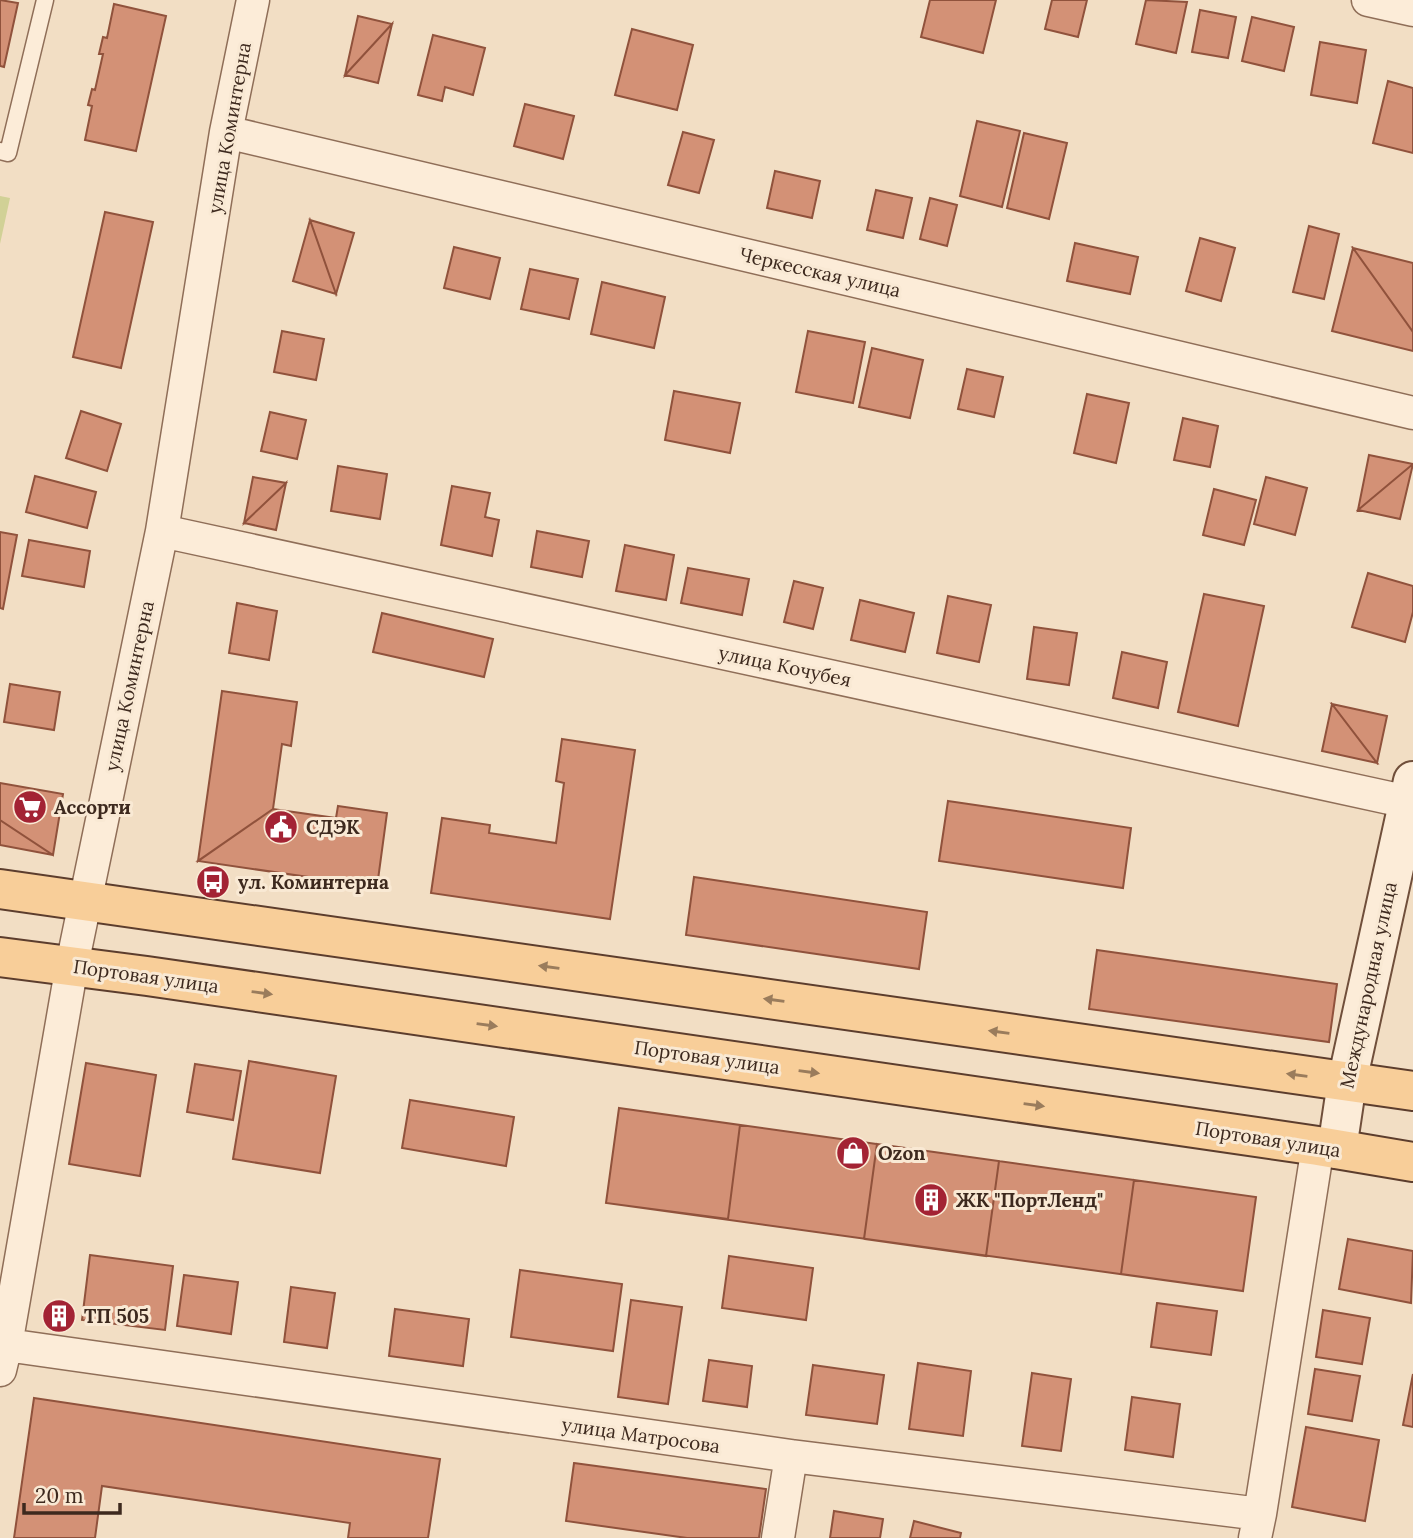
<svg xmlns="http://www.w3.org/2000/svg" width="1413" height="1538" font-family="Lora,serif">
<style>
.green{fill:#d1d196}
.building{fill:#d39176;stroke:#90523c;stroke-width:2}
.lines{fill:none;stroke-linecap:round;stroke-linejoin:round}
.lane-casing{stroke:#8f6e58;stroke-width:19}
.street-casing{stroke:#8f6e58;stroke-width:35}
.secondary-casing{stroke:#704f3b;stroke-width:42}
.primary-casing{stroke:#5c3d2d;stroke-width:42}
.lane{stroke:#fcecd8;stroke-width:16}
.street{stroke:#fcecd8;stroke-width:32}
.secondary{stroke:#fcecd8;stroke-width:38}
.primary{stroke:#f8ce99;stroke-width:38}
.oneway{fill:#9a7c5c}
.labels{text-anchor:middle;dominant-baseline:central;stroke-width:6;stroke-linejoin:round;paint-order:stroke}
.street-label{font-size:19px;fill:#3d291e;stroke:#f9e9d4}
.poi-label{font-size:19px;font-weight:bold;fill:#3d291e;stroke:#f9e9d4;text-anchor:start}
</style>
<rect width="100%" height="100%" fill="#f2dec4"/>
<path class="green" d="M0 196 10 198 0 244Z"/>
<path class="building" d="M0 0 18 3 4 67 0 66Z
M930 0H996L983 53 921 37Z
M1052 0H1087L1078 37 1045 29Z
M1146 0 1187 2 1176 53 1136 44Z
M114 4 166 16 136 151 85 140 92 106 88 105 92 89 95 90 103 54H99L103 37 107 38Z
M1200 10 1236 17 1228 58 1192 52Z
M358 16 392 24 345 75Z
M1252 17 1294 27 1284 71 1242 61Z
M392 24 378 83 345 75Z
M632 29 693 45 677 110 615 95Z
M433 35 485 48 473 95 445 87 442 101 418 95Z
M1320 42 1366 50 1357 103 1311 95Z
M1388 81 1413 88V153L1373 143Z
M525 104 574 116 563 159 514 146Z
M977 121 1020 131 1002 207 960 196Z
M683 132 714 140 699 193 668 185Z
M1024 133 1067 143 1049 219 1007 208Z
M775 171 820 181 812 218 767 208Z
M876 190 912 198 903 238 867 230Z
M930 198 957 205 947 246 920 239Z
M105 212 153 222 121 368 73 357Z
M310 220 354 233 336 294Z
M310 220 336 294 293 281Z
M1309 226 1339 234 1324 299 1293 292Z
M1200 238 1235 248 1221 301 1186 291Z
M1075 243 1138 257 1130 294 1067 281Z
M454 247 500 258 490 299 444 288Z
M1353 248 1413 263V332Z
M1353 248 1413 332V351L1332 331Z
M530 269 578 279 569 319 521 309Z
M602 282 665 297 654 348 591 334Z
M282 331 324 339 316 380 274 372Z
M808 331 865 342 853 403 796 392Z
M872 348 923 360 910 418 859 407Z
M967 369 1003 377 994 417 958 409Z
M674 391 740 403 730 453 665 440Z
M1087 394 1129 403 1116 463 1074 453Z
M81 411 121 424 107 471 66 458Z
M270 412 306 420 297 459 261 451Z
M1183 418 1218 426 1210 467 1174 460Z
M1369 455 1413 464 1358 510Z
M1413 464 1400 519 1358 510Z
M338 466 387 474 380 519 331 511Z
M35 476 96 492 87 528 26 512Z
M253 477 286 483 244 523Z
M1266 477 1307 488 1295 535 1254 524Z
M286 483 276 530 244 523Z
M452 486 490 493 485 517 499 520 492 556 441 545Z
M1214 489 1256 500 1244 545 1203 535Z
M537 531 589 541 582 577 531 567Z
M0 532 17 535 3 609 0 608Z
M29 540 90 551 84 587 22 576Z
M625 545 674 555 666 600 616 591Z
M688 568 749 579 742 615 681 603Z
M1368 573 1413 586V612L1405 642 1352 627Z
M794 581 823 588 813 629 784 622Z
M1204 594 1264 606 1238 726 1178 712Z
M948 596 991 605 979 662 937 653Z
M860 600 914 613 905 652 851 640Z
M237 603 277 611 269 660 229 653Z
M382 613 493 639 484 677 373 652Z
M1034 627 1077 633 1069 685 1027 679Z
M1122 652 1167 662 1158 708 1113 698Z
M10 684 60 692 54 730 4 722Z
M222 691 297 702 291 746 282 744 273 809 198 861Z
M1332 704 1387 716 1377 763Z
M1332 704 1377 763 1322 751Z
M562 739 635 750 610 919 431 893 442 818 490 825 489 833 556 843 564 783 556 781Z
M0 783 63 794 53 855 0 820Z
M948 801 1131 828 1123 888 939 861Z
M338 806 387 813 377 887 198 861 273 809 336 818Z
M0 820 53 855 0 845Z
M694 877 927 912 919 969 686 935Z
M1097 950 1337 984 1329 1042 1089 1009Z
M249 1061 336 1076 320 1173 233 1159Z
M86 1063 156 1075 140 1176 69 1164Z
M195 1064 241 1071 233 1120 187 1112Z
M410 1100 514 1117 506 1166 402 1148Z
M619 1108 1256 1197 1243 1291 606 1203Z
M619 1108 740 1125 728 1219 606 1203Z
M877 1144 999 1161 986 1256 864 1239Z
M1134 1180 1256 1197 1243 1291 1121 1274Z
M1348 1239 1413 1251 1411 1303 1339 1289Z
M90 1255 173 1266 165 1330 82 1320Z
M729 1256 813 1268 806 1320 722 1308Z
M520 1270 622 1284 613 1351 511 1337Z
M184 1275 238 1282 231 1334 177 1326Z
M291 1287 335 1293 327 1348 284 1342Z
M631 1300 682 1307 668 1404 618 1397Z
M1157 1303 1217 1311 1211 1355 1151 1347Z
M49 1305 71 1307 68 1328 47 1326Z
M395 1309 469 1319 463 1366 389 1356Z
M1323 1310 1370 1318 1362 1364 1316 1357Z
M709 1360 752 1366 747 1407 703 1401Z
M918 1363 971 1371 963 1436 909 1429Z
M813 1365 884 1375 877 1424 806 1415Z
M1315 1369 1360 1376 1352 1421 1308 1414Z
M1032 1373 1071 1379 1061 1451 1022 1446Z
M1413 1374V1427L1403 1425Z
M1132 1397 1180 1404 1173 1457 1125 1450Z
M34 1398 440 1459 428 1538H348L350 1523 102 1486 95 1538H14Z
M1306 1427 1379 1440 1365 1521 1292 1507Z
M574 1463 766 1489 759 1538H687L566 1521Z
M834 1511 883 1519 880 1538H830Z
M914 1521 961 1533 960 1538H910Z"/>
<g class="lines">
<g class="lane-casing">
<path id="lane" d="M0 151 8 153 45 0"/>
</g>
<g class="street-casing">
<path id="street" d="M1368 0 1413 10
M226 132 1413 413
M162 531 1408 802
M0 1344 791 1456 1260 1514 1255 1538
M0 1370 6 1345 72 965 162 531 226 132 253 0
M1260 1514 1318 1146
M778 1538 791 1456"/>
</g>
<g class="secondary-casing">
<path id="secondary" d="M1337 1149 1347 1082 1413 781"/>
</g>
<g class="primary-casing">
<path id="primary" d="M0 889 1413 1091
M0 957 147 976 1318 1146 1413 1162"/>
</g>
<use href="#lane" class="lane"/>
<use href="#street" class="street"/>
<use href="#secondary" class="secondary"/>
<use href="#primary" class="primary"/>
</g>
<defs><path id="oneway-solid" d="M-6-.8H1V-3.2L6.5 0L1 3.2V.8H-6Z" transform="scale(1.75)"/></defs>
<g class="oneway">
<use href="#oneway-solid" transform="translate(549 967) rotate(-172)"/>
<use href="#oneway-solid" transform="translate(262 993) rotate(8)"/>
<use href="#oneway-solid" transform="translate(774 1000) rotate(-172)"/>
<use href="#oneway-solid" transform="translate(487 1025) rotate(8)"/>
<use href="#oneway-solid" transform="translate(999 1032) rotate(-172)"/>
<use href="#oneway-solid" transform="translate(809 1072) rotate(8)"/>
<use href="#oneway-solid" transform="translate(1297 1075) rotate(-172)"/>
<use href="#oneway-solid" transform="translate(1034 1105) rotate(8)"/>
</g>
<defs>
<g id="supermarket-disc" transform="scale(1.75)"><circle r="9.5" fill="#a32334" stroke="#f9e9d4"/><path d="M-6-5.5h2.5l.6 2H6L4.5 2H-2.5L-4.4-4H-6ZM-1.5 3.2a1.3 1.3 0 1 0 .1 0ZM3 3.2a1.3 1.3 0 1 0 .1 0Z" fill="#fff"/></g>
<g id="civic-disc" transform="scale(1.75)"><circle r="9.5" fill="#a32334" stroke="#f9e9d4"/><path d="M-.6-6.5H3V-4.5H.6V-3L4-1V1h2V6H-6V1h2V-1L-.6-3ZM-1.2 2.5V6h2.4V2.5Z" fill="#fff"/></g>
<g id="bus-disc" transform="scale(1.75)"><circle r="9.5" fill="#a32334" stroke="#f9e9d4"/><path d="M-5-6H5V4H4V6H2V4H-2V6H-4V4H-5ZM-3.5-4V0h7V-4ZM-3.5 1.2v1.5H-2V1.2ZM2 1.2v1.5H3.5V1.2Z" fill="#fff"/></g>
<g id="shop-disc" transform="scale(1.75)"><circle r="9.5" fill="#a32334" stroke="#f9e9d4"/><path d="M-5-2.5h2.3a2.7 3.5 0 0 1 5.4 0H5L5.5 6h-11ZM-1.5-2.5h3a1.5 2.3 0 0 0-3 0Z" fill="#fff"/></g>
<g id="building-disc" transform="scale(1.75)"><circle r="9.5" fill="#a32334" stroke="#f9e9d4"/><path d="M-4-6H4V6H1V3H-1V6H-4ZM-2.5-4.3h1.7v1.8h-1.7ZM.8-4.3h1.7v1.8H.8ZM-2.5-1h1.7V.8h-1.7ZM.8-1h1.7V.8H.8Z" fill="#fff"/></g>
</defs>
<g fill-rule="evenodd">
<use href="#supermarket-disc" x="30" y="807"/>
<use href="#civic-disc" x="281" y="827"/>
<use href="#bus-disc" x="213" y="882"/>
<use href="#shop-disc" x="853" y="1153"/>
<use href="#building-disc" x="931" y="1200"/>
<use href="#building-disc" x="59" y="1316"/>
</g>
<g class="labels">
<g class="street-label">
<text transform="translate(229 128) rotate(-80)">улица Коминтерна</text>
<text transform="translate(820 272) rotate(13)">Черкесская улица</text>
<text transform="translate(785 666) rotate(12)">улица Кочубея</text>
<text transform="translate(129 686) rotate(-78)">улица Коминтерна</text>
<text transform="translate(146 976) rotate(8)">Портовая улица</text>
<text transform="translate(1368 985) rotate(-78)">Международная улица</text>
<text transform="translate(707 1057) rotate(8)">Портовая улица</text>
<text transform="translate(1268 1139) rotate(9)">Портовая улица</text>
<text transform="translate(641 1435) rotate(8)">улица Матросова</text>
</g>
<g class="poi-label">
<text x="54" y="807">Ассорти</text>
<text x="306" y="827">СДЭК</text>
<text x="238" y="882">ул. Коминтерна</text>
<text x="878" y="1153">Ozon</text>
<text x="956" y="1200">ЖК "ПортЛенд"</text>
<text x="84" y="1316">ТП 505</text>
</g>
</g>
<path d="M24 1503v10h96v-10" fill="none" stroke="#3d291e" stroke-width="3.5"/>
<text x="35" y="1503" font-size="21" fill="#3d291e" stroke="#f9e9d4" stroke-width="5" paint-order="stroke">20 m</text>
</svg>
